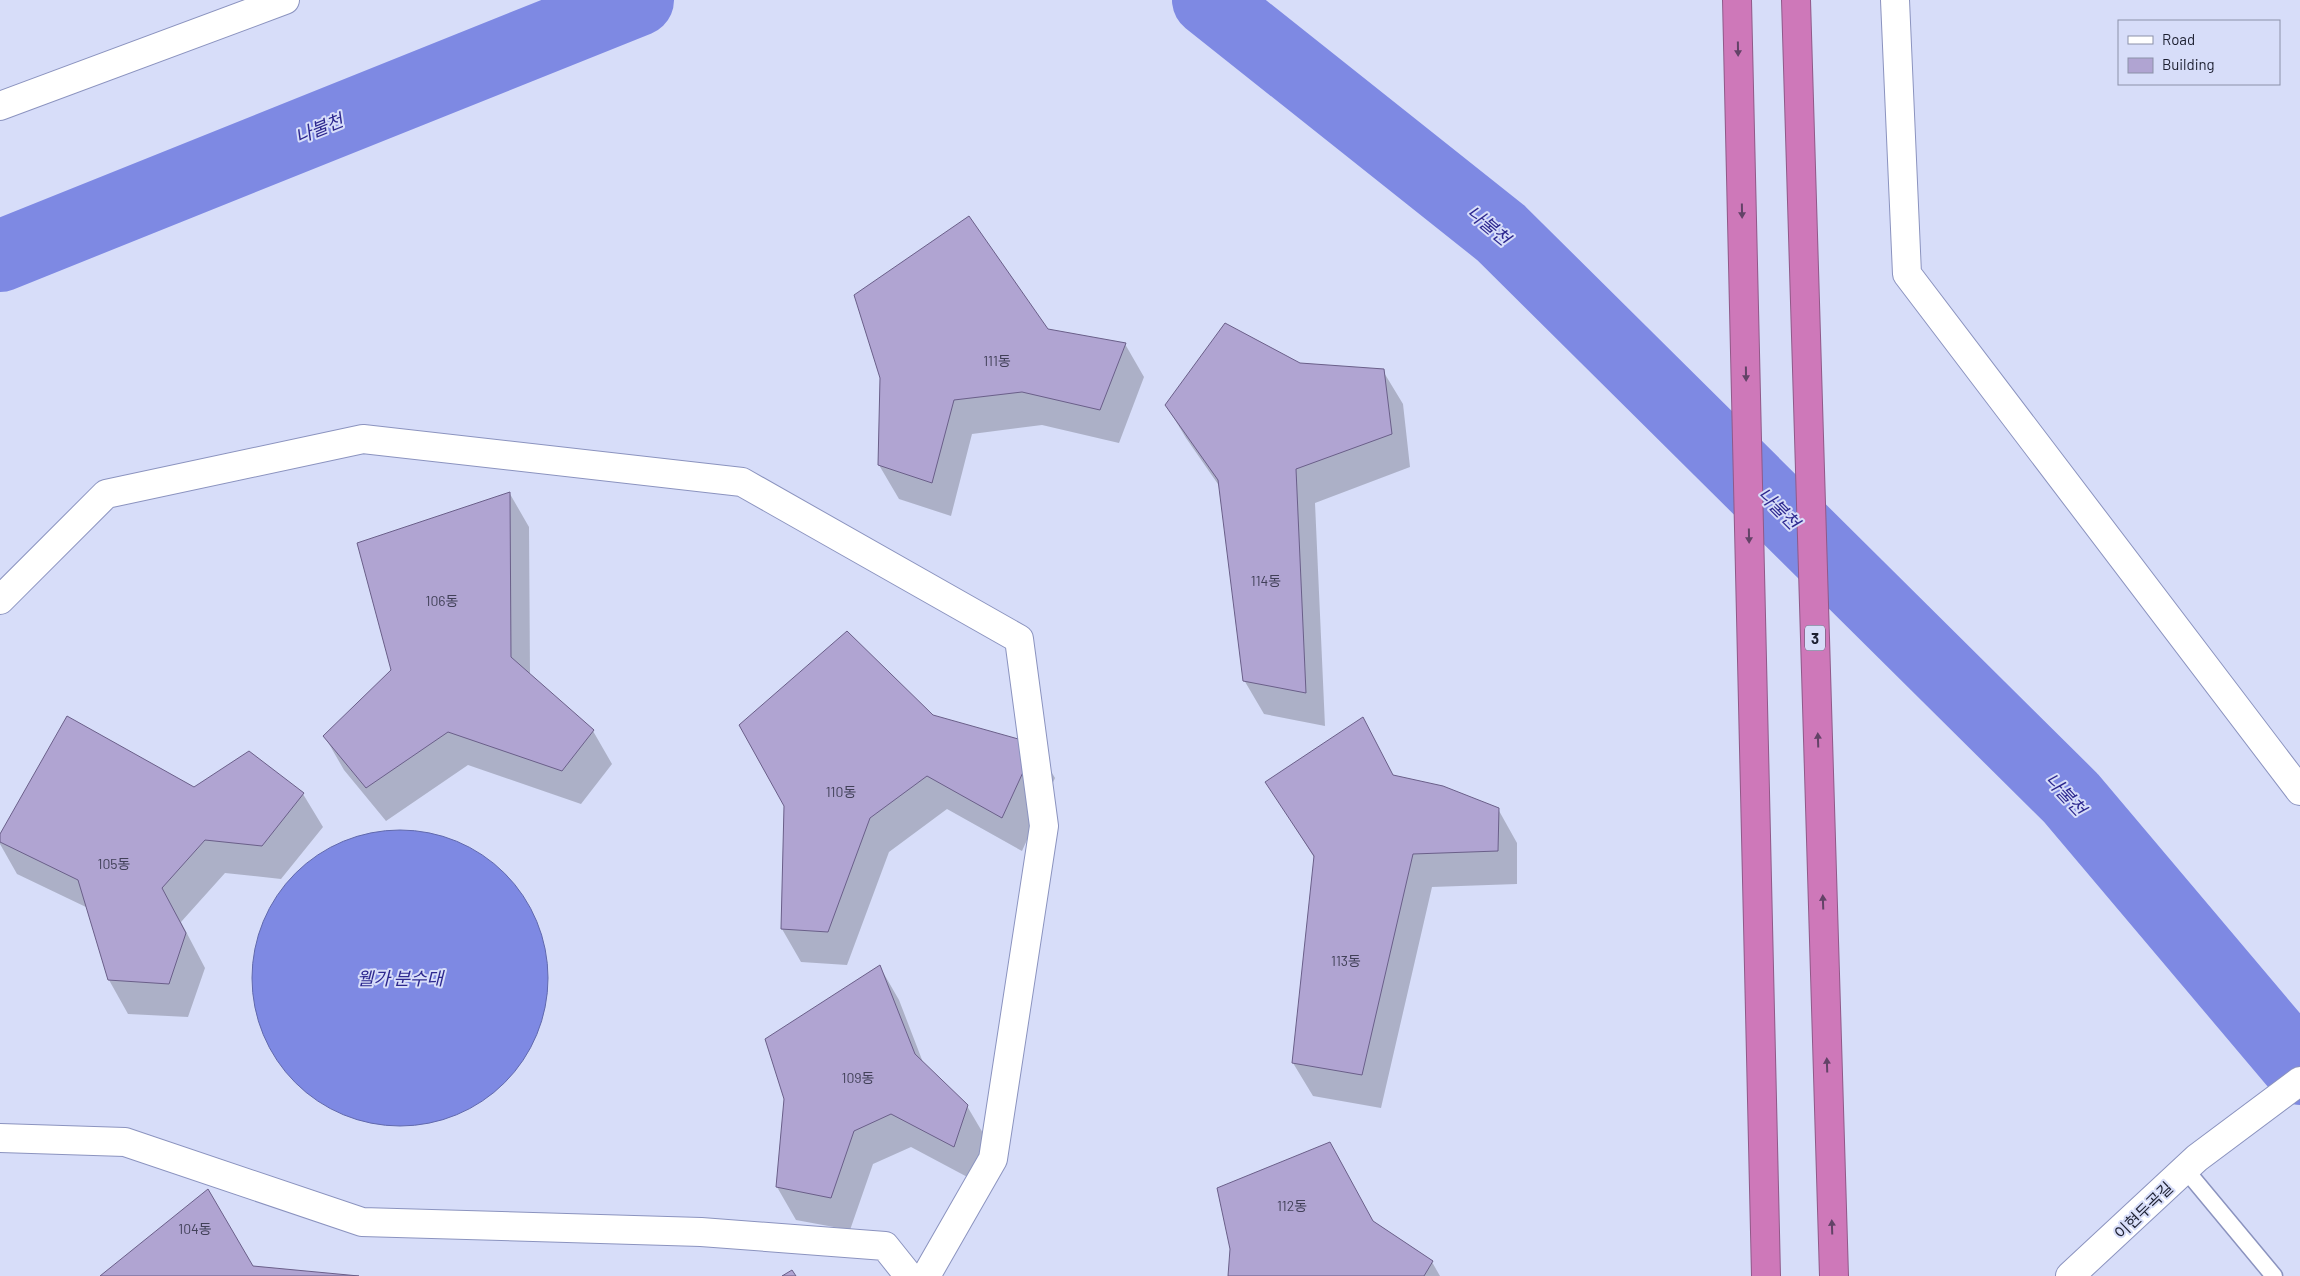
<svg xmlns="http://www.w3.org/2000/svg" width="2300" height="1276" font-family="Barlow,'Noto Sans KR',sans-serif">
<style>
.water{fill:#7e89e3;stroke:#6169ad}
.shadow{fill:#0003}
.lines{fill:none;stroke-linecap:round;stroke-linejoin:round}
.river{stroke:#7e89e3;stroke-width:72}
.building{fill:#b0a4d2;stroke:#6a5f89}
.lane-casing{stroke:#8b93bf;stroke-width:19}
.street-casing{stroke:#8b93bf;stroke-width:30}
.highway-casing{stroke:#905989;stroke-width:30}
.lane{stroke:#fff;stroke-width:16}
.street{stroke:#fff;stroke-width:28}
.highway{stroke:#ce78b9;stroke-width:28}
.oneway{fill:#634367}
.labels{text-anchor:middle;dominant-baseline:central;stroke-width:4;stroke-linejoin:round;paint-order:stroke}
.number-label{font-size:14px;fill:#414058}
.shield{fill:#d7ddf9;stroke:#54586c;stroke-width:1}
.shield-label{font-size:15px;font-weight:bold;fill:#1c1f30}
.street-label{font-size:16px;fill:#1c1f30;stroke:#d7ddf9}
.water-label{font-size:18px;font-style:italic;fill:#2d288f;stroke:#d7ddf9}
</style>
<rect width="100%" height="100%" fill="#d7ddf9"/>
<path class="water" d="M252 978a148 148 0 1 1 296 0a148 148 0 1 1-296 0Z"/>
<path class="shadow" d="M969 218 1048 331 1125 344 1144 377 1119 443 1042 425 972 434 951 516 899 499 879 465Z
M1300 364 1383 371 1403 404 1410 467 1315 503 1325 726 1264 714 1244 680 1220 487 1186 438 1166 405Z
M510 494 529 527 530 675 593 731 612 764 581 804 468 765 386 821 344 770 325 737 393 670Z
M932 716 1035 745 1055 778 1022 851 947 809 889 852 847 965 801 962 782 929Z
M1362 719 1394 777 1498 809 1517 843V884L1432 887 1381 1108 1313 1096 1293 1063 1315 859 1267 782Z
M249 752 303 794 323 827 281 879 225 873 181 922 205 968 188 1017 128 1014 109 980 88 908 17 874 0 844V837L194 789Z
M880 967 899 1000 924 1065 967 1106 987 1140 973 1180 911 1147 873 1164 850 1230 796 1220 777 1187Z
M1432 1262 1440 1276H1229Z"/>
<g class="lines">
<path class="river" d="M1208 0 1501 233 2071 798 2300 1069
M0 256 638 0"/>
</g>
<path class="building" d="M969 216 1048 329 1126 343 1100 410 1022 392 954 400 932 483 878 465 880 378 854 295Z
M1225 323 1300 363 1384 369 1392 434 1296 469 1306 693 1243 681 1218 480 1165 405Z
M510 492 511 657 594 730 562 771 448 732 366 788 323 736 391 670 357 543Z
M847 631 933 715 1036 744 1002 818 927 776 870 818 828 932 781 929 784 806 739 725Z
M67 716 194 787 249 751 304 793 262 846 205 840 162 888 186 933 169 984 108 980 78 880 0 842V834Z
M1363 717 1393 775 1443 786 1499 808 1498 851 1413 854 1362 1075 1292 1063 1314 856 1265 782Z
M880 965 915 1054 968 1105 954 1147 891 1114 854 1131 831 1198 776 1187 784 1099 765 1039Z
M1330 1142 1373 1221 1433 1261 1424 1276H1228L1230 1249 1217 1188Z
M208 1189 253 1266 359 1276H100Z
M792 1270 796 1276H782Z"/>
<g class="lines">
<g class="lane-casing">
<path id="lane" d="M2185 1169 2274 1276"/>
</g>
<g class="street-casing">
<path id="street" d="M1895 0 1907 274 2300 791
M0 106 285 0
M0 600 106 494 363 439 742 482 1019 639 1044 826 993 1159 926 1276
M0 1138 125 1142 362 1222 701 1232 885 1246 909 1276
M2070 1276 2197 1158 2300 1081"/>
</g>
<g class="highway-casing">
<path id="highway" d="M1737 0 1766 1276
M1796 0 1834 1276"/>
</g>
<use href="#lane" class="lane"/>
<use href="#street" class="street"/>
<use href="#highway" class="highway"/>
</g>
<defs><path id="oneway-solid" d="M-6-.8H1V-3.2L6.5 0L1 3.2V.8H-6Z" transform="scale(1.25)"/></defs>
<g class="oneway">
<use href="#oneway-solid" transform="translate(1738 49) rotate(89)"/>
<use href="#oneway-solid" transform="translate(1742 211) rotate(89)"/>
<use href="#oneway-solid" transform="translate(1746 374) rotate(89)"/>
<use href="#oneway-solid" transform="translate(1749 536) rotate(89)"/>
<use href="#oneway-solid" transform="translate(1818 740) rotate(-92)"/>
<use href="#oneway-solid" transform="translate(1823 902) rotate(-92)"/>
<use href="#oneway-solid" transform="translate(1827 1065) rotate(-92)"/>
<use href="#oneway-solid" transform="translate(1832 1227) rotate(-92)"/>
</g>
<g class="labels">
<g class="number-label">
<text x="997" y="360">111동</text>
<text x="1266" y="580">114동</text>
<text x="442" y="600">106동</text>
<text x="841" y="791">110동</text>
<text x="114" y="863">105동</text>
<text x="1346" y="960">113동</text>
<text x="858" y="1077">109동</text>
<text x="1292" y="1205">112동</text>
<text x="195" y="1228">104동</text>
</g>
<rect class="shield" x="1805" y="625.5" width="20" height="25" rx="4"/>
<g class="shield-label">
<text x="1815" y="638">3</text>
</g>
<g class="street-label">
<text transform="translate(2143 1210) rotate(-44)">이현두곡길</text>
</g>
<g class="water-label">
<text transform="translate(319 128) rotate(-22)">나불천</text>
<text transform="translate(1489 225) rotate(40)">나불천</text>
<text transform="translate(1779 508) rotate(45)">나불천</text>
<text transform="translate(2066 794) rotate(47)">나불천</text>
<text x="400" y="978">웰가 분수대</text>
</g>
</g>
<rect x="2118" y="20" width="162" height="65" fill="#d7ddf9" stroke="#8c91a9"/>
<rect x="2128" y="36" width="25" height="8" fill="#ffffff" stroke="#8c91a9"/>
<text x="2162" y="45" font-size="15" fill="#1c1f30">Road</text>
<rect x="2128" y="58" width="25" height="15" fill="#b0a4d2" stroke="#8c91a9"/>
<text x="2162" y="70" font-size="15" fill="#1c1f30">Building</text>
</svg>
